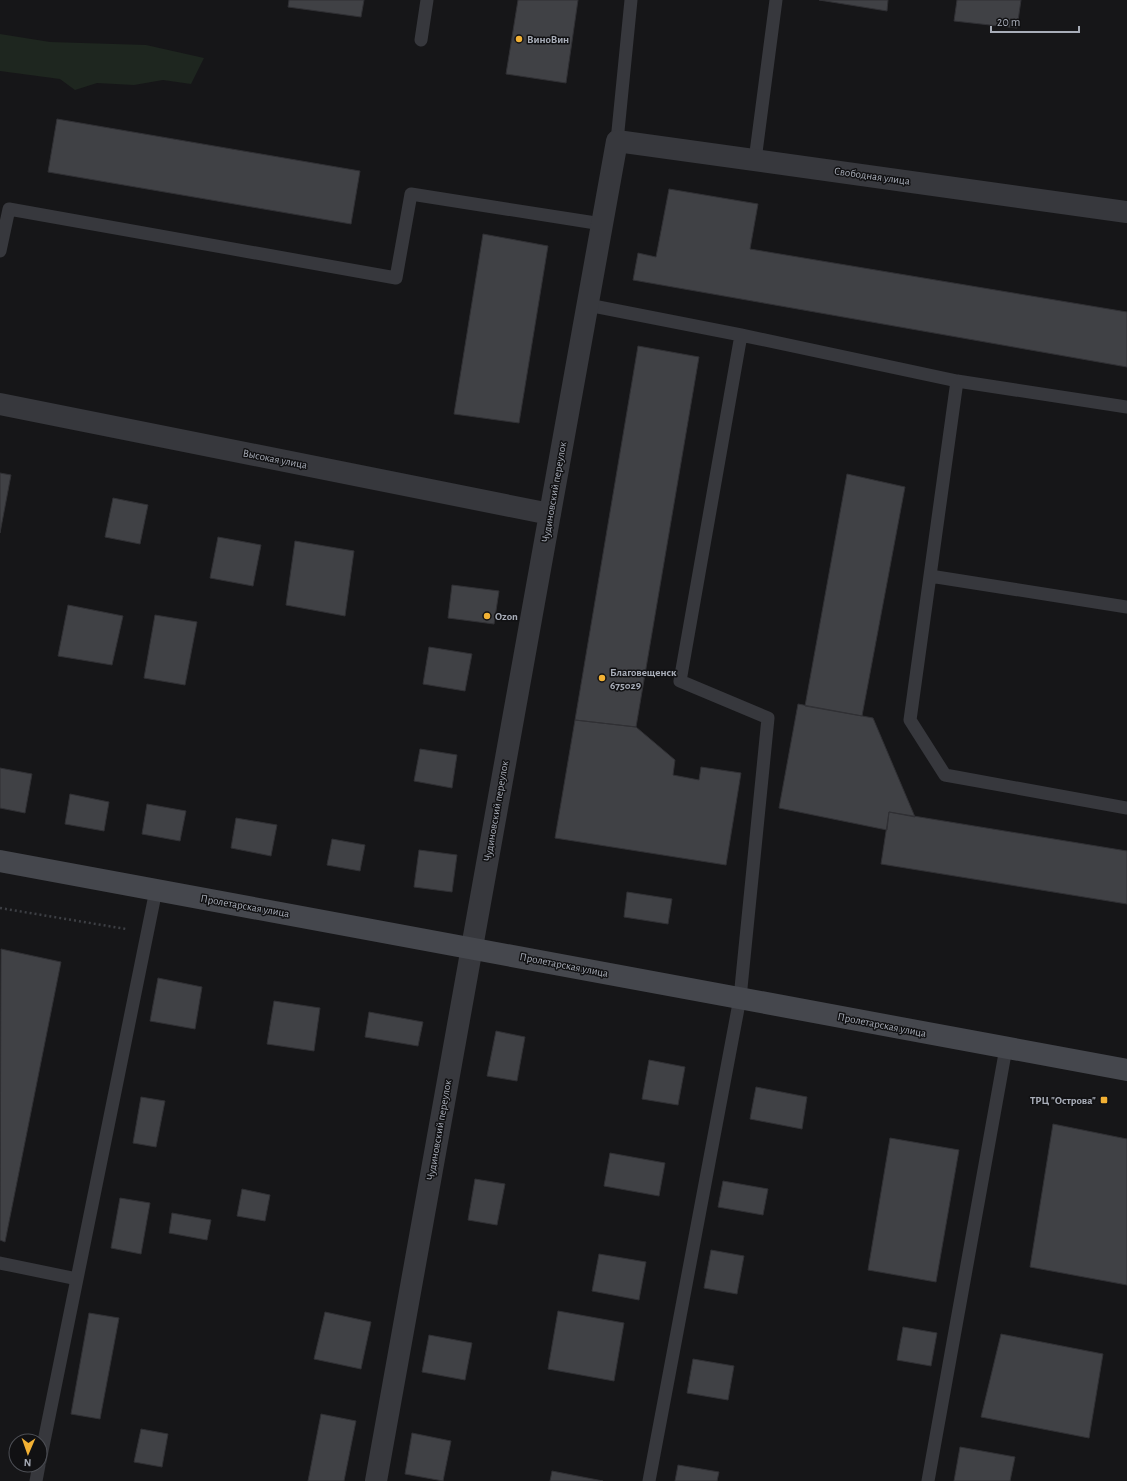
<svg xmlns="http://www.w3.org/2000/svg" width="1127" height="1481" font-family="'Alegreya Sans',sans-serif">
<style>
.green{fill:#1e261f}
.building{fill:#404145;stroke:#303034}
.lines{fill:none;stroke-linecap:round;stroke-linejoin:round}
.path{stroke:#3d3f44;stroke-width:2.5;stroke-dasharray:2 3;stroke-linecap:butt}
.lane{stroke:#37383d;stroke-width:13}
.street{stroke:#37383d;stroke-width:22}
.secondary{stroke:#45474d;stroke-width:22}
.poi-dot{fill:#f2b134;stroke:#111113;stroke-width:1.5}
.labels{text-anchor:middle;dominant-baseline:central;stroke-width:3;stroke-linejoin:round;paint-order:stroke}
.poi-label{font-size:11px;font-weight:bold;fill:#a8adb8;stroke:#111113;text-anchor:start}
.street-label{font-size:11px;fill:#a8adb8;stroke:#111113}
</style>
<rect width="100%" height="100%" fill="#161618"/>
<path class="green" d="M0 34 50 42 146 45 204 58 191 84 163 80 134 85 97 83 75 90 60 79 0 71Z"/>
<path class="building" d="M289 0H364L361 17 288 7Z
M518 0H578L566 83 506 74Z
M819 0H888L887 11Z
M957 0H1021L1017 28 954 21Z
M57 119 360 171 351 224 48 172Z
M669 189 758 204 750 249 1127 312V367L633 280 638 253 656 257Z
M483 234 548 246 519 423 454 414Z
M638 346 699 357 636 727 575 720Z
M0 473 11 475 0 533Z
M847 474 905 487 862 716 805 706Z
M113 498 148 505 140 544 105 537Z
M218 537 261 545 253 586 210 578Z
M295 541 354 551 345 616 286 605Z
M452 585 499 591 494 624 448 618Z
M68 605 123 616 112 665 58 656Z
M155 615 197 622 185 685 144 678Z
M429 647 472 654 465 691 423 684Z
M798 704 873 718 915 817 889 812 887 830 779 808Z
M575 720 636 727 675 760 673 775 699 780 701 767 741 773 726 865 555 838Z
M420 749 457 755 452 788 414 781Z
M0 768 32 774 25 813 0 808Z
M70 794 109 802 104 831 65 824Z
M147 804 186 811 180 841 142 834Z
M889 812 1127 851V904L881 864Z
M236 818 277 825 271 856 231 848Z
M332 839 365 845 360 871 327 865Z
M419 850 457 855 452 892 414 887Z
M627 892 672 899 668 924 624 917Z
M1 949 61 962 5 1242 0 1240Z
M158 978 202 987 195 1029 150 1021Z
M274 1001 320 1008 314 1051 267 1044Z
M369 1012 423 1022 418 1046 365 1037Z
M496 1031 525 1037 517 1081 487 1076Z
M649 1060 685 1067 678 1105 642 1099Z
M756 1087 807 1097 802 1129 750 1119Z
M141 1097 165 1101 156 1147 133 1143Z
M1053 1124 1127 1139V1285L1030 1267Z
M890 1138 959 1150 936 1282 868 1270Z
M610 1153 665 1163 659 1196 604 1186Z
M475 1179 505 1184 497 1225 468 1220Z
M723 1181 768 1189 763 1215 718 1207Z
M242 1189 270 1195 265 1221 237 1216Z
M120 1198 150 1203 141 1254 111 1248Z
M172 1213 211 1220 207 1240 169 1233Z
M711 1250 744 1256 737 1294 704 1288Z
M599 1254 646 1262 639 1300 592 1291Z
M558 1311 624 1323 614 1381 548 1369Z
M325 1312 371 1322 361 1369 314 1359Z
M89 1313 119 1318 100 1419 71 1414Z
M903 1327 937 1333 931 1366 897 1360Z
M1001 1334 1103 1354 1089 1438 981 1417Z
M429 1335 472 1343 465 1380 422 1372Z
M693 1359 734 1366 728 1400 687 1393Z
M321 1414 356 1421 344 1481H308Z
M141 1429 168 1434 162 1467 134 1462Z
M412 1433 451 1441 443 1481 405 1474Z
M960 1447 1015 1457 1010 1481H954Z
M678 1465 719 1472 717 1481H675Z
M552 1471 603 1481H550Z"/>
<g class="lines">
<path class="path" d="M0 908 126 929"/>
<path class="lane" d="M421 40 427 0
M617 141 631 0
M755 160 776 0
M0 251 9 209 396 278 411 194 602 224
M588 305 741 335 957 381 1127 407
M957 381 910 720 945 775 1127 808
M930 576 1127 607
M0 1263 77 1279
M40 1461 156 890
M36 1481 39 1465
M649 1481 740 998 768 718 680 681 741 335
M928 1481 1006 1048"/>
<path class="street" d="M0 404 550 514
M376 1481 617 141 1127 212"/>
<path class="secondary" d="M0 861 1127 1070"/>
</g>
<g class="poi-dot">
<circle cx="519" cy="39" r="4"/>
<circle cx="487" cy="616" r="4"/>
<circle cx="602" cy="678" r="4"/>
<rect x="1100" y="1096" width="8" height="8" rx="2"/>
</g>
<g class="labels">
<g class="poi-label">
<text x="527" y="39">ВиноВин</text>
<text x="495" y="616">Ozon</text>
<text x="610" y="672">Благовещенск<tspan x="610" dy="13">675029</tspan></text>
<text x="1096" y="1100" text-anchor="end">ТРЦ "Острова"</text>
</g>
<g class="street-label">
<text transform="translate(872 176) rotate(8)">Свободная улица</text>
<text transform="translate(275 459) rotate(11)">Высокая улица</text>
<text transform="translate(554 492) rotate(-80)">Чудиновский переулок</text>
<text transform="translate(496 811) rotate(-80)">Чудиновский переулок</text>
<text transform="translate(245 906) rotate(10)">Пролетарская улица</text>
<text transform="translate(564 965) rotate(11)">Пролетарская улица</text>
<text transform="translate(882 1025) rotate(11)">Пролетарская улица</text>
<text transform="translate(439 1130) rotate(-80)">Чудиновский переулок</text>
</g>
</g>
<g transform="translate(28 1453) rotate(182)"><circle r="19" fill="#111113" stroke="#4d4f55"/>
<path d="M0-3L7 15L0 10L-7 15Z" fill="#f2b134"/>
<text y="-6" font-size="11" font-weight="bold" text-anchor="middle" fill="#a8adb8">N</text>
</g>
<path d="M991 26v6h88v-6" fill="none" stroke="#a8adb8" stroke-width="2"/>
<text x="997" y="26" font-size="12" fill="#a8adb8" stroke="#111113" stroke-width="3" paint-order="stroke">20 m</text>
</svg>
